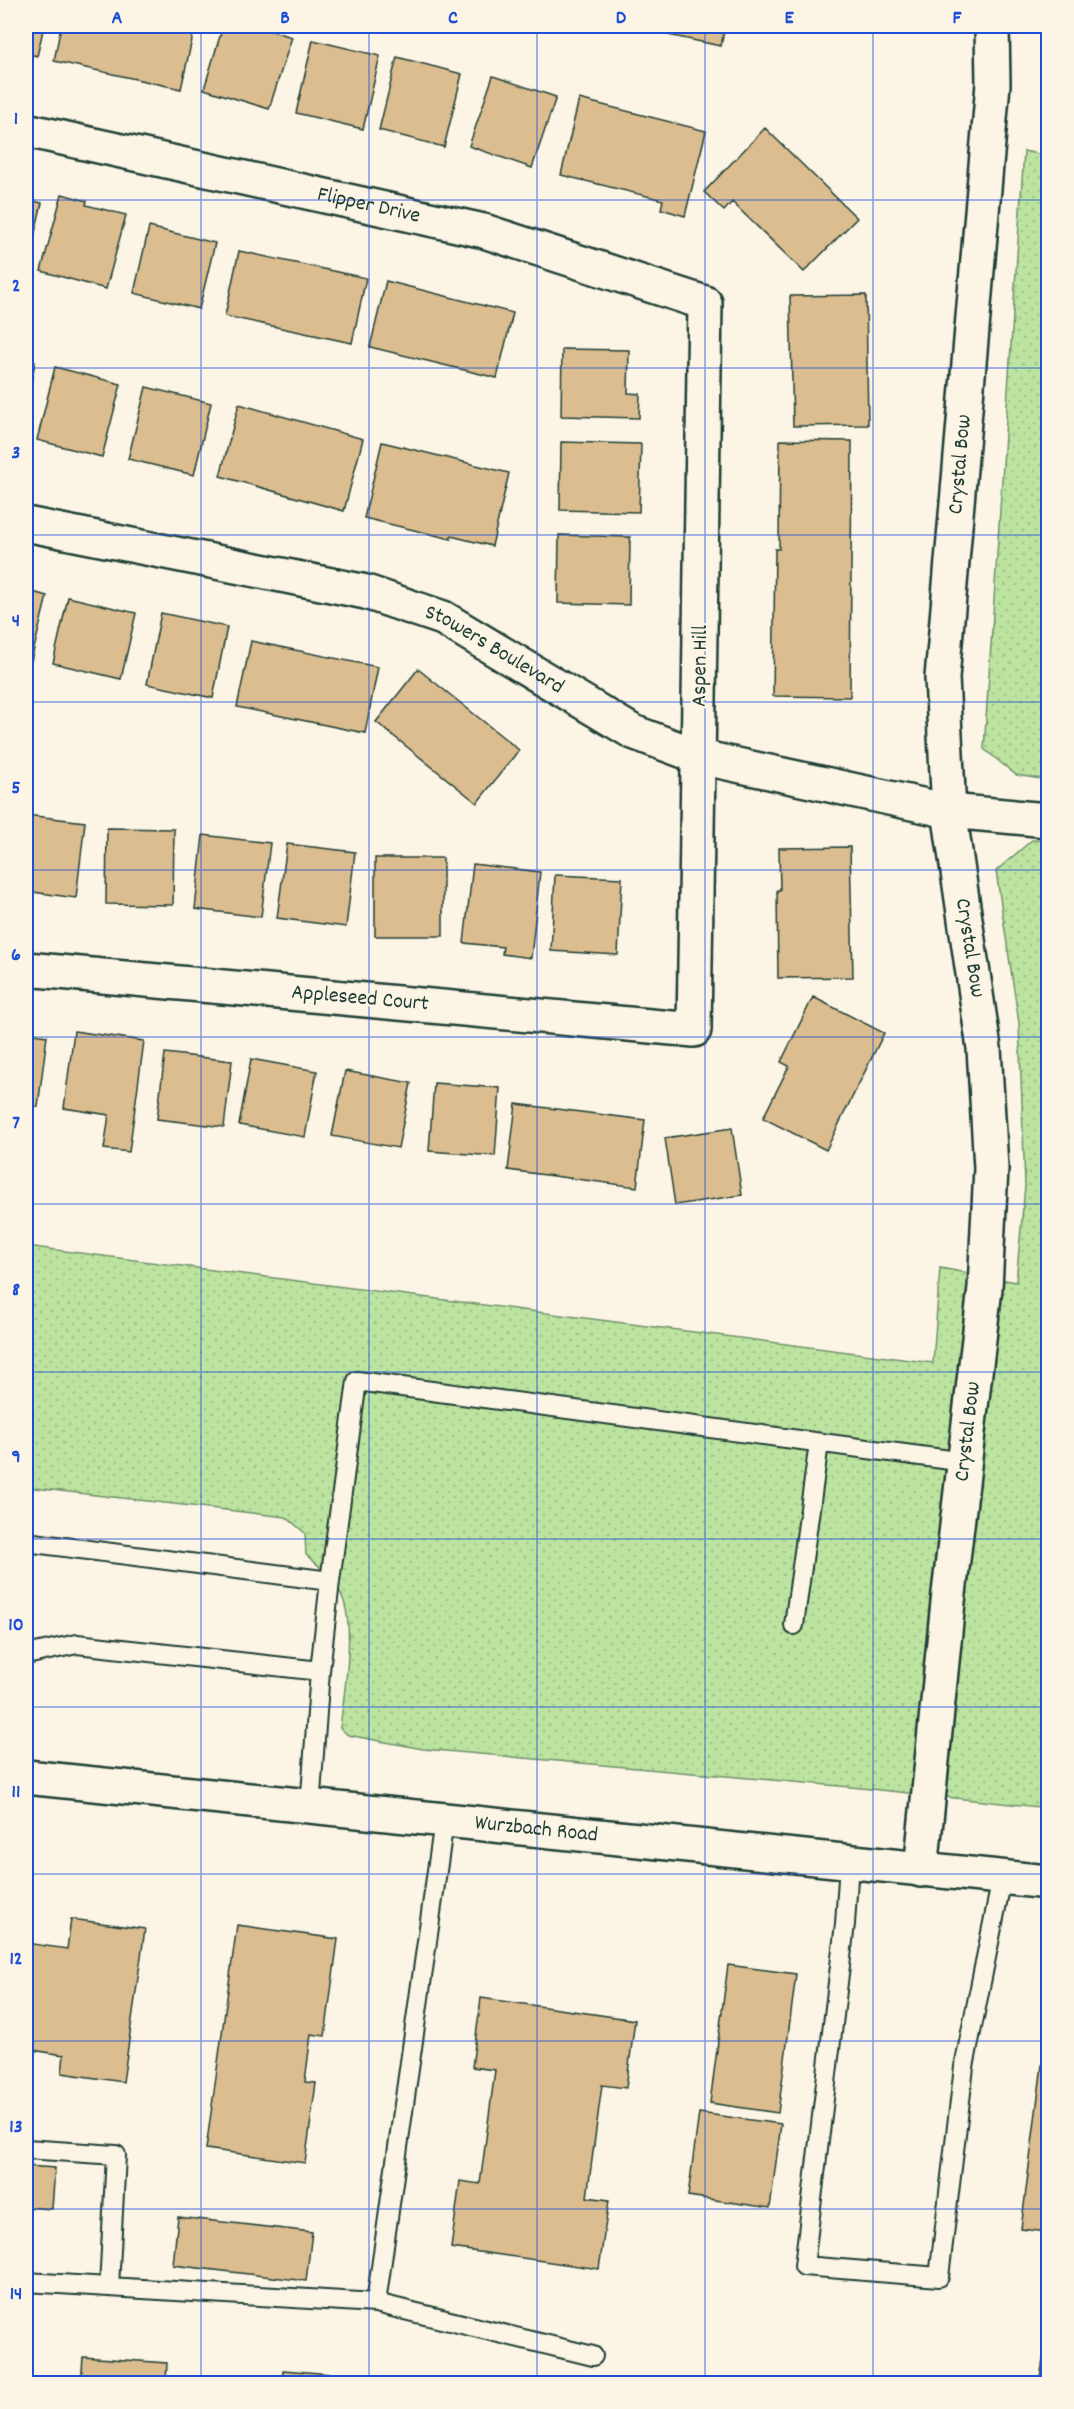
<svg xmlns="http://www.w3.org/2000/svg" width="1074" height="2409" font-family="Dekko,sans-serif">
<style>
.grass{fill:url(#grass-dots);stroke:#6e906a;stroke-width:1.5}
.building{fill:#dbbd8f;stroke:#1f3d34;stroke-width:1.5}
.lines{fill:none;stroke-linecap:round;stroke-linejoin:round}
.lane-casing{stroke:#1f3d34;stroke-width:22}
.street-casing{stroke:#1f3d34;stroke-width:38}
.secondary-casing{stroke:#1f3d34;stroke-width:38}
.lane{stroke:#fcf5e5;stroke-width:18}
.street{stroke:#fcf5e5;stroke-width:33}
.secondary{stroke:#fcf5e5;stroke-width:33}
.grid{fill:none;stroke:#1d4ed8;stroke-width:1.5;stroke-opacity:0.55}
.labels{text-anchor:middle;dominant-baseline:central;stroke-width:4.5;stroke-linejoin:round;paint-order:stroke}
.street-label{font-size:22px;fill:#1f3d34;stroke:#fcf5e5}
.neatline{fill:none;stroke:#1d4ed8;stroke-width:2}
.grid-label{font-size:20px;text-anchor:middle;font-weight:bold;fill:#1d4ed8}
</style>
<defs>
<pattern id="grass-dots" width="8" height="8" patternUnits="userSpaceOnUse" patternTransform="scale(1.5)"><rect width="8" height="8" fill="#bce4a0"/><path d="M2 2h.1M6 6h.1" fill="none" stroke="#a1c48a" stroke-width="1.8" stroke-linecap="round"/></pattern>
</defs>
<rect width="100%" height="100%" fill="#fcf5e5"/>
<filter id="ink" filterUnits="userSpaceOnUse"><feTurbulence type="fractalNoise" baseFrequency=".0167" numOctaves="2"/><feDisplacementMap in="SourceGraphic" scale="12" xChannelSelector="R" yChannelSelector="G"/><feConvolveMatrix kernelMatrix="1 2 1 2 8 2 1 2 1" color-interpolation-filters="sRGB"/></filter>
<g filter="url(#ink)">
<path class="grass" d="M1024 151 1048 156V780L1016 775 984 749Z
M1032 840 1048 841V1808L861 1788 423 1749 348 1735 340 1728C344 1693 357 1623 340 1592 332 1576 319 1566 306 1555L305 1533 286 1517 26 1487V1246L933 1363 940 1268 1016 1282 1025 1186 1019 1023 996 871Z"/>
<path class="building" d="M26 26H44L37 56 26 53Z
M61 26H195L181 89 54 61Z
M223 26H255L292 37 269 109 204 89Z
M634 26H657L656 30Z
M670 26H725L721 46 668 35Z
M313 40 380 56 363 129 296 113Z
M397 57 462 74 444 147 379 130Z
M493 76 556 97 532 168 469 146Z
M579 99 706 131 685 216 661 209 663 200 561 175Z
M765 128 857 218 804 272 732 202 724 211 704 192Z
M62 194 87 201 86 205 126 215 106 289 41 271Z
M26 199 42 203 26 270Z
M149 227 215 243 199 309 134 293Z
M239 251 366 278 352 343 225 316Z
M386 281 513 313 497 378 370 347Z
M866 295 868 425 793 426 790 296Z
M562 349 629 350 628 393 640 394 639 418 561 416Z
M26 361 35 362 26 412Z
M55 367 121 384 102 457 37 440Z
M146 387 211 403 194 475 128 459Z
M239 404 363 439 344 511 220 476Z
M780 440 852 441 850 697 773 696 775 549H779Z
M382 442 509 473 492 546 451 536V539L364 518Z
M561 442 641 444 639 512 560 510Z
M559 535 630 537 629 605 558 603Z
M26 590 47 596 31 661 26 659Z
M68 597 136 613 121 679 53 663Z
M161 613 227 627 213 698 147 684Z
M251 641 378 667 365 733 237 707Z
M418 669 519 750 477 803 376 722Z
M26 815 85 822 76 898 26 891Z
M107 828 174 829 173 905 106 904Z
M203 835 270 843 261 917 195 909Z
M287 844 355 852 346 927 277 918Z
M850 847 853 977 778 978 777 890H780L779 848Z
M375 858H443V936H375Z
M473 864 540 872 531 958 502 954 503 947 464 943Z
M555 875 622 878 618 955 551 951Z
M813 997 884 1033 826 1150 763 1118 789 1066 781 1062Z
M74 1031 144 1041 129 1152 104 1149 109 1115 64 1108Z
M26 1033 47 1036 38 1107 26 1105Z
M165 1053 232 1061 224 1127 157 1119Z
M251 1059 317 1071 305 1137 239 1125Z
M345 1071 411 1083 398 1148 332 1136Z
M434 1083 500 1088 495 1156 429 1151Z
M516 1104 645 1120 637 1187 508 1170Z
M732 1128 742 1195 675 1205 665 1138Z
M71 1919 145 1929 123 2082 62 2073 64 2055 26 2049V1943L67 1949Z
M237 1925 338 1939 325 2036 311 2034 305 2082 316 2083 305 2163 206 2149Z
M728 1965 796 1974 778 2113 710 2103Z
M481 1998 635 2020 626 2088 602 2085 587 2197 609 2200 599 2269 451 2248 460 2181 480 2184 495 2070 472 2067Z
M1042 2065H1048V2232L1021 2229Z
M699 2113 781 2124 770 2208 688 2196Z
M26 2166 55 2168 52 2209 26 2207Z
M178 2217 312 2232 306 2281 173 2265Z
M1044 2354 1048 2355V2384H1039Z
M83 2357 167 2363 166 2384H81Z
M283 2370 367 2377V2384H282Z"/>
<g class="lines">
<g class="lane-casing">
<path id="lane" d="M26 1542 330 1581 320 1671 310 1808
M330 1581 357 1381 965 1462
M794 1625 819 1443
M26 1655 77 1644 320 1671
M849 1863 845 1924 804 2266 939 2277 964 2067 1002 1878
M26 2149 116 2155 109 2287 376 2303 444 1821
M26 2282 109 2287
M376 2303 593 2356"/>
</g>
<g class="street-casing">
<g id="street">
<path id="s1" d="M26 130 484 231 705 303 694 1030 26 969"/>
<path id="s2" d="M26 524 366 592 443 618 633 732 700 757 949 811 1048 820"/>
<path id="s3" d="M921 1870 948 1602 985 1288 991 1168 984 1048 949 811 942 678 993 84 992 26"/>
</g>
</g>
<g class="secondary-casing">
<g id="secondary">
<path id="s4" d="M26 1777 1048 1882"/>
</g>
</g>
<use href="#lane" class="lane"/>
<use href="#street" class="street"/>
<use href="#secondary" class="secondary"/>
</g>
</g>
<path class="grid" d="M201 26V2384M369 26V2384M537 26V2384M705 26V2384M873 26V2384M26 200H1048M26 368H1048M26 535H1048M26 702H1048M26 870H1048M26 1037H1048M26 1204H1048M26 1372H1048M26 1539H1048M26 1707H1048M26 1874H1048M26 2041H1048M26 2209H1048"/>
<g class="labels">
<g class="street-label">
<text stroke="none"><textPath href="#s1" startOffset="351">Flipper Drive</textPath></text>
<text stroke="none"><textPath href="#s3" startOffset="1413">Crystal Bow</textPath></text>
<text stroke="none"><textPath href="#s2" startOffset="488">Stowers Boulevard</textPath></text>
<text transform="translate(701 666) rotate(-89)">Aspen Hill</text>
<text transform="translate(969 948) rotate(81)">Crystal Bow</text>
<text transform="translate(360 999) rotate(5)">Appleseed Court</text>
<text stroke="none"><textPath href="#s3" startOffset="441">Crystal Bow</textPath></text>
<text stroke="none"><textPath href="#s4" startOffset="513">Wurzbach Road</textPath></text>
</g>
</g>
<rect width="1074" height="2409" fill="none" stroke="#fcf5e5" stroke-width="66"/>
<rect x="33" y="33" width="1008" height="2343" class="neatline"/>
<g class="grid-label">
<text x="117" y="23">A</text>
<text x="285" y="23">B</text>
<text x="453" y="23">C</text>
<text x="621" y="23">D</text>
<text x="789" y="23">E</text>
<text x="957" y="23">F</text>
<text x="16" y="124">1</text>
<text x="16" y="291">2</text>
<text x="16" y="458">3</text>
<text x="16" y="626">4</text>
<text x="16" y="793">5</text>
<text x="16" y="960">6</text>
<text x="16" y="1128">7</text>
<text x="16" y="1295">8</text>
<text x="16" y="1462">9</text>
<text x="16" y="1630">10</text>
<text x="16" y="1797">11</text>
<text x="16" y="1964">12</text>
<text x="16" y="2132">13</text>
<text x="16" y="2299">14</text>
</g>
</svg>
